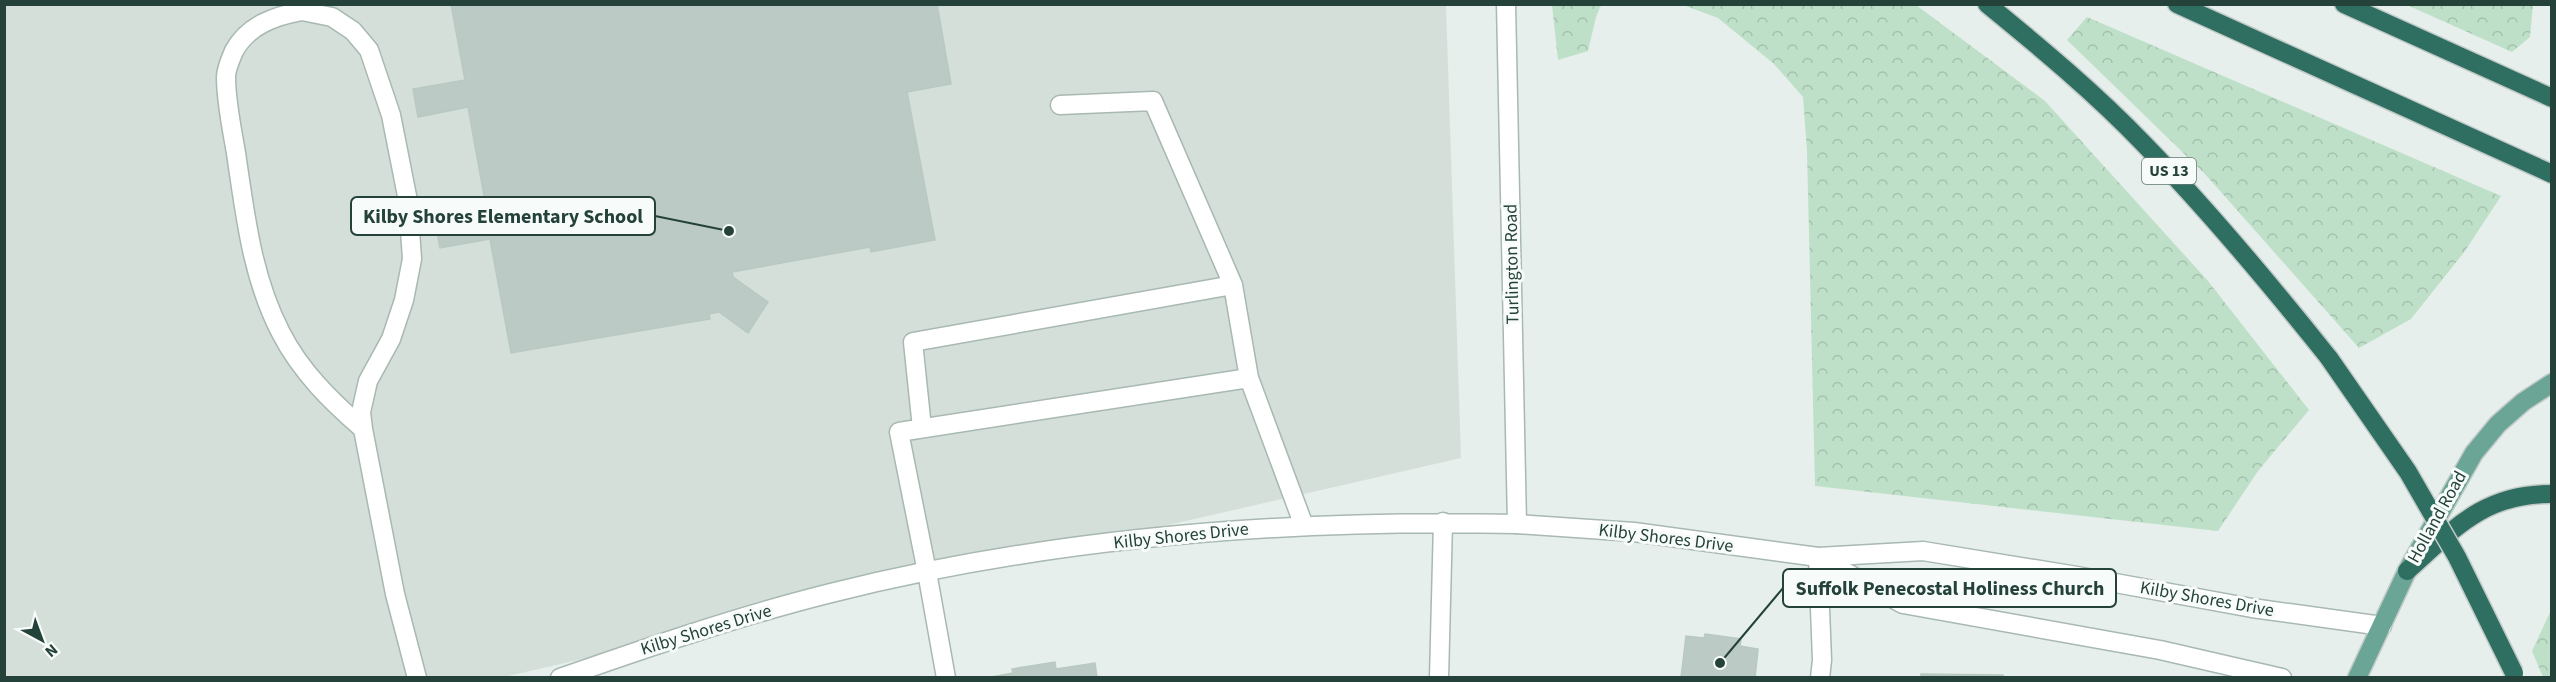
<svg xmlns="http://www.w3.org/2000/svg" width="2556" height="682" font-family="'Source Sans 3',sans-serif">
<style>
.built{fill:#d4dfda}
.forest{fill:url(#forest-crowns)}
.building{fill:#bbcac4;stroke:#b8c9c2;stroke-width:1.5}
.lines{fill:none;stroke-linecap:round;stroke-linejoin:round}
.service-casing{stroke:#a8b8b2;stroke-width:21}
.minor-casing{stroke:#a8b8b2;stroke-width:21}
.tertiary-casing{stroke:#a8b8b2;stroke-width:21}
.primary-casing{stroke:#c2cac8;stroke-width:21}
.motorway-casing{stroke:#c2cac8;stroke-width:21}
.service{stroke:#fff;stroke-width:18}
.minor{stroke:#fff;stroke-width:18}
.tertiary{stroke:#fff;stroke-width:18}
.primary{stroke:#6aa596;stroke-width:18}
.motorway{stroke:#2f6f62;stroke-width:18}
.motorway-bridge-casing{stroke:#c2cac8;stroke-width:21;stroke-linecap:butt}
.motorway-bridge{stroke:#2f6f62;stroke-width:18}
.labels{text-anchor:middle;dominant-baseline:central;stroke-width:6;stroke-linejoin:round;paint-order:stroke}
.shield{fill:#f7fbf9;stroke:#637a73;stroke-width:1.5}
.shield-label{font-size:16px;font-weight:bold;fill:#24423a}
.street-label{font-size:18px;fill:#24423a;stroke:#f7fbf9}
.leader{fill:none;stroke:#24423a;stroke-width:2}
.callout-dot{fill:#24423a;stroke:#f7fbf9;stroke-width:2}
.callout{fill:#f7fbf9;stroke:#24423a;stroke-width:2}
.callout-label{font-size:20px;text-anchor:middle;font-weight:bold;fill:#24423a}
</style>
<defs>
<pattern id="forest-crowns" width="20" height="18" patternUnits="userSpaceOnUse" patternTransform="scale(1.5)"><rect width="20" height="18" fill="#bfe0c8"/><path d="M2 6a3 3 0 1 1 6 0M12 15a3 3 0 1 1 6 0" fill="none" stroke="#a4c1ad"/></pattern>
</defs>
<rect width="100%" height="100%" fill="#e6efeb"/>
<path class="built" d="M4 5H1446L1461 458 504 677H5Z"/>
<path class="forest" d="M1552 5H1601L1596 17 1588 51 1558 60Z
M1683 5H1916L2045 101 2208 281 2309 410 2258 471 2218 531 1815 486 1807 151 1803 97 1774 64 1718 18Z
M2407 5H2533L2530 37 2512 52Z
M2087 17 2501 196 2465 251 2411 319 2359 348 2205 174 2067 40Z
M2551 610V677H2543L2532 651Z"/>
<path class="building" d="M451 4H937L951 84 907 92 935 240 871 252 870 247 732 272 733 277 768 302 748 333 719 312 709 314 710 319 511 353 490 239 440 248 435 222 487 212 468 107 418 117 413 89 465 80Z
M1705 634 1741 639 1740 646 1758 649 1755 678H1681L1686 636 1704 638Z
M1055 662 1056 669 1095 663 1097 678H986L1013 673 1012 669Z
M1921 674 2003 675V678H1921Z"/>
<g class="lines">
<g class="service-casing">
<path id="service" d="M302 11 332 17 353 31 369 50 391 115 408 201 412 259 404 300 391 339 368 381 361 412 363 429C331 401 301 372 281 333 252 278 245 214 236 153 232 129 226 102 226 77 226 69 231 58 234 51 248 25 275 16 302 11Z
M1060 105 1153 101 1233 285 1249 378
M922 428 913 342 1233 285
M363 429 395 594 417 678
M1818 557 1822 660 1820 678
M927 572 899 432 1249 378 1304 526"/>
</g>
<g class="minor-casing">
<path id="minor" d="M927 572 946 678
M560 678C649 647 739 616 831 593 1054 537 1287 519 1517 524
M1439 678 1443 522"/>
</g>
<g class="tertiary-casing">
<path id="tertiary" d="M1506 4 1517 524 1634 532 1818 557 1923 551 2077 576 2252 608 2382 626
M1818 557 1903 604 2160 650 2282 678"/>
</g>
<g class="primary-casing">
<path id="primary" d="M2357 678 2407 571 2474 453 2498 424 2523 402 2552 383"/>
</g>
<g class="motorway-casing">
<path id="motorway" d="M1987 4C2041 48 2096 94 2144 144 2210 212 2270 284 2329 358
M2177 4 2552 174
M2344 4 2552 98
M2407 571C2454 529 2484 493 2552 494"/>
</g>
<use href="#service" class="service"/>
<use href="#minor" class="minor"/>
<use href="#tertiary" class="tertiary"/>
<use href="#primary" class="primary"/>
<use href="#motorway" class="motorway"/>
<g class="motorway-bridge-casing">
<path id="motorway-bridge" d="M2329 358 2408 472 2457 557 2514 673"/>
</g>
<use href="#motorway-bridge" class="motorway-bridge"/>
</g>
<g class="labels">
<rect class="shield" x="2142" y="158" width="54" height="26" rx="4.5"/>
<g class="shield-label">
<text x="2169" y="171">US 13</text>
</g>
<g class="street-label">
<text transform="translate(1512 264) rotate(-91)">Turlington Road</text>
<text transform="translate(2437 517) rotate(-61)">Holland Road</text>
<text transform="translate(1181 536) rotate(-6)">Kilby Shores Drive</text>
<text transform="translate(1666 538) rotate(7)">Kilby Shores Drive</text>
<text transform="translate(2207 599) rotate(10)">Kilby Shores Drive</text>
<text transform="translate(706 630) rotate(-17)">Kilby Shores Drive</text>
</g>
</g>
<path class="leader" d="M729 231L655 216M1720 663L1783 588"/>
<g class="callout-dot">
<circle cx="729" cy="231" r="6"/>
<circle cx="1720" cy="663" r="6"/>
</g>
<g class="callout">
<rect x="351" y="197" width="304" height="38" rx="6"/>
<rect x="1783" y="569" width="333" height="38" rx="6"/>
</g>
<g class="callout-label">
<text x="503" y="223">Kilby Shores Elementary School</text>
<text x="1950" y="595">Suffolk Penecostal Holiness Church</text>
</g>
<rect width="2556" height="682" fill="none" stroke="#24423a" stroke-width="12"/>
<g transform="translate(42 640) rotate(139)" stroke="#f7fbf9" stroke-width="4.5" paint-order="stroke">
<path d="M0-4.5L10 22L0 15L-10 22Z" fill="#24423a"/>
<text y="-9" font-size="16" font-weight="bold" text-anchor="middle" fill="#24423a">N</text>
</g>
</svg>
